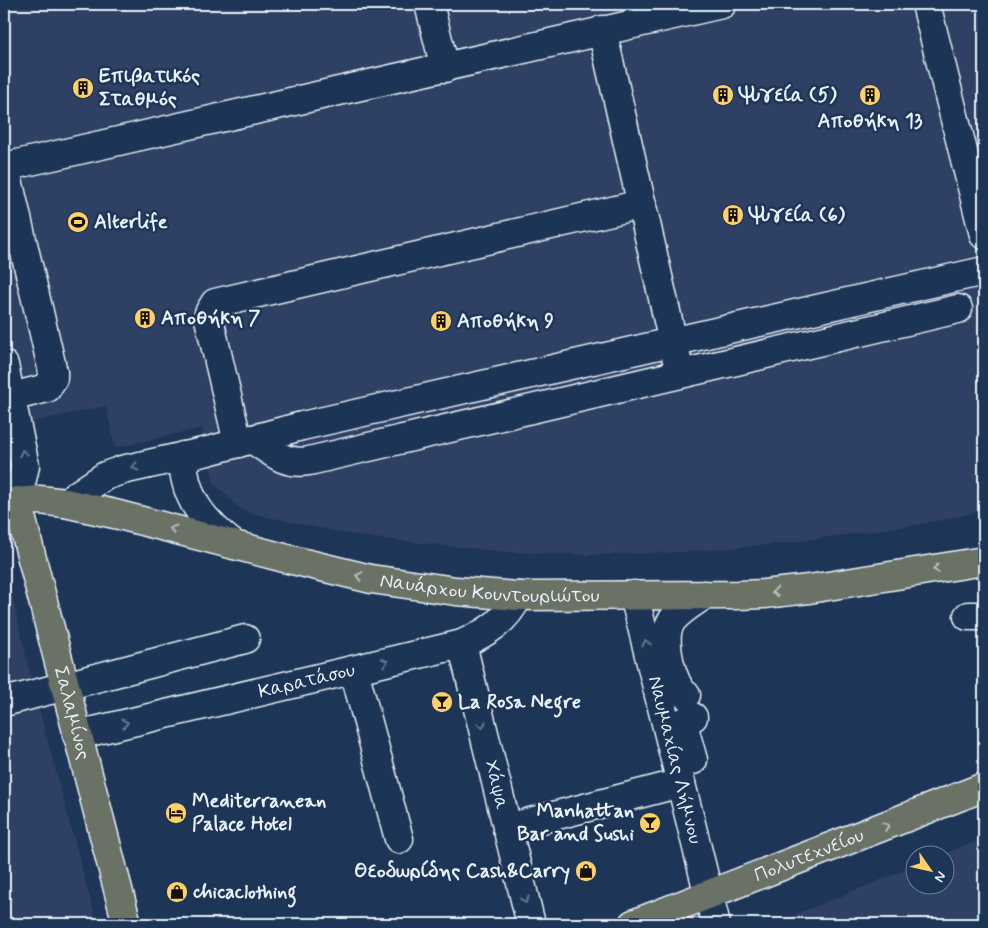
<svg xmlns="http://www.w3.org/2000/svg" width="988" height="928" font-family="Mynerve,sans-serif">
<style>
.built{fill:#2f4164}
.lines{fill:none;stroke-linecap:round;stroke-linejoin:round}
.minor-casing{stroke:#e8f1f8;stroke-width:31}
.major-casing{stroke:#e8f1f8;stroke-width:31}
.minor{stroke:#1d3557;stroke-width:28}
.major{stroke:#6b7165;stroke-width:28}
.oneway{stroke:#64778f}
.oneway2{stroke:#b6bebd}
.labels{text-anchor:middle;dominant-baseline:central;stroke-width:5;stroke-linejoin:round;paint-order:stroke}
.poi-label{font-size:20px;font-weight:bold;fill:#e8f1f8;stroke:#1d3557;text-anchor:start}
.street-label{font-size:20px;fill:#e8f1f8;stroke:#1d3557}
</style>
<rect width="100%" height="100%" fill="#1d3557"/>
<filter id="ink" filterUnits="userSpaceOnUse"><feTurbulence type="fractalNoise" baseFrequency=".02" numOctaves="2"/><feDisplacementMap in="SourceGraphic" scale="10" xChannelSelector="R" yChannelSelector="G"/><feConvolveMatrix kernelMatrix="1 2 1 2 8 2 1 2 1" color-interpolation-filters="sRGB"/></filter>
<g filter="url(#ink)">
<path class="built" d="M4 4H984V511L921 524 787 543 742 547 684 552 588 555 507 552 373 538 338 532 249 513 239 508 214 483 202 428 115 448 106 406 4 428Z
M4 560 35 694 97 924H4Z
M984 838V924H772L915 866 916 886H946V856L941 855Z"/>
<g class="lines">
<g class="minor-casing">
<g id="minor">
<path d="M429 4 445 68"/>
<path d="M926 4 984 235"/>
<path d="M602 30 677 360"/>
<path d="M4 167 722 4"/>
<path d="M5 167 53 372V378L47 388 11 397"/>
<path d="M4 365 25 466 17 501"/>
<path d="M252 439C272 452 284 465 309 461L958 309"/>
<path d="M238 443 209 319V313L215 303 642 204"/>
<path d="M183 456C183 497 203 521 234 545"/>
<path d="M65 503 105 476 122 470 208 451 302 426 984 271"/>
<path id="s1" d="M634 595 716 924"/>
<path d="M968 616H984"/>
<path id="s2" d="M462 644 531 924"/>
<path d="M354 670 399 839"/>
<path d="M686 695C672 686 662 641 669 626 674 613 692 604 704 595"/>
<path d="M4 702 245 639"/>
<path id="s3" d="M77 735 462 644C486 633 507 621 518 596"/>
<path d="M693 760 685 731 687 720 693 717"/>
<path d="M507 828 681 783"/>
</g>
</g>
<g class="major-casing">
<g id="major">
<path id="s4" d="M17 501 127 924"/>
<path id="s5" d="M4 503 40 500 65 503 119 515 288 559 371 579 456 591 518 596 738 595 764 594 809 589 984 561"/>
<path id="s6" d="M633 924 984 787"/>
</g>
</g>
<use href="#minor" class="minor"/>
<use href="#major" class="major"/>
</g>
<defs><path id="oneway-chevron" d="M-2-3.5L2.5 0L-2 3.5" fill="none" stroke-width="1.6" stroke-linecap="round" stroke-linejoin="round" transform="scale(1.25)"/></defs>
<g class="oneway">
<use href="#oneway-chevron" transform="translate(23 453) rotate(-102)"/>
<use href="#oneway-chevron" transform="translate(135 467) rotate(167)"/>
<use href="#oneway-chevron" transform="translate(646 643) rotate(-104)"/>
<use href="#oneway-chevron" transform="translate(385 662) rotate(-13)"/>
<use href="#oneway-chevron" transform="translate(125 723) rotate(-13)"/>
<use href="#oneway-chevron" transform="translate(482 725) rotate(76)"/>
<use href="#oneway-chevron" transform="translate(525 900) rotate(76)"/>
</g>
<g class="oneway2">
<use href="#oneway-chevron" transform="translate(173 529) rotate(-165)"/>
<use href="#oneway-chevron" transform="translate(936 569) rotate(171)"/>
<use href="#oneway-chevron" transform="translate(359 576) rotate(-167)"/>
<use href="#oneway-chevron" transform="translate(775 592) rotate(174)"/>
<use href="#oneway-chevron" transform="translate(886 826) rotate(-21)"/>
</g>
</g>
<defs>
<g id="building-disc" transform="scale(1.125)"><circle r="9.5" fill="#ffd166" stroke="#1d3557"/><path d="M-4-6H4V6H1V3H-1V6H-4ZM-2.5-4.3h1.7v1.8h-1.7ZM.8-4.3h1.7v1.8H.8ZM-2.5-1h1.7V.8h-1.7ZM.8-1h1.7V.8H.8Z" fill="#111"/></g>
<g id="stadium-disc" transform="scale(1.125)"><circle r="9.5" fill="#ffd166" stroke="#1d3557"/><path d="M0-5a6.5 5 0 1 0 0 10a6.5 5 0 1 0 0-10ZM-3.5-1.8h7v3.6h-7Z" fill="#111"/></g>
<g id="bar-disc" transform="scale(1.125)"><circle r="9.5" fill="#ffd166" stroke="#1d3557"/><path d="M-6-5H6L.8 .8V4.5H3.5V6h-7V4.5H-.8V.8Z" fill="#111"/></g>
<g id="hotel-disc" transform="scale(1.125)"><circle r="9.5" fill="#ffd166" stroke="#1d3557"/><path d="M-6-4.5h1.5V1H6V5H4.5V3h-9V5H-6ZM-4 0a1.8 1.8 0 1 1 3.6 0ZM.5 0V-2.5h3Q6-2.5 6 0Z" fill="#111"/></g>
<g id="shop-disc" transform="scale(1.125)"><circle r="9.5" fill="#ffd166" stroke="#1d3557"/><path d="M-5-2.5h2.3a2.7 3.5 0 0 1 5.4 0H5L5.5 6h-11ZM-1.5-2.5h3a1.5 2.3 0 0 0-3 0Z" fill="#111"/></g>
</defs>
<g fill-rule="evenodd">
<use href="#building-disc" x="83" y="88"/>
<use href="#building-disc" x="723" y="95"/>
<use href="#building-disc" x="870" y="95"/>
<use href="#building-disc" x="733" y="215"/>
<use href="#stadium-disc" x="78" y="222"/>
<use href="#building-disc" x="145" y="318"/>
<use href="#building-disc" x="441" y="321"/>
<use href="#bar-disc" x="442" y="702"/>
<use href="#hotel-disc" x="176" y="813"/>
<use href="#bar-disc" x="650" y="823"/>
<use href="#shop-disc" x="586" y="871"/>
<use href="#shop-disc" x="177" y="892"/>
</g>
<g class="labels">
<g class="poi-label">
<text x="99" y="76">Επιβατικός<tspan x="99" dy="23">Σταθμός</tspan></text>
<text x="739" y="95">Ψυγεία (5)</text>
<text x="870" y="121" text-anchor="middle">Αποθήκη 13</text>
<text x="749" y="215">Ψυγεία (6)</text>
<text x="94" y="222">Alterlife</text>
<text x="161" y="318">Αποθήκη 7</text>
<text x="457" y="321">Αποθήκη 9</text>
<text x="458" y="702">La Rosa Negre</text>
<text x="192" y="801">Mediterranean<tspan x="192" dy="23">Palace Hotel</tspan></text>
<text x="634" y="811" text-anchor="end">Manhattan<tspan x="634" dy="23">Bar and Sushi</tspan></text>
<text x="570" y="871" text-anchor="end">Θεοδωρίδης Cash&amp;Carry</text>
<text x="193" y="892">chicaclothing</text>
</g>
<g class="street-label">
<text stroke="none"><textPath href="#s5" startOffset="496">Ναυάρχου Κουντουριώτου</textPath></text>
<text stroke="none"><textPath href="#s3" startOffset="236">Καρατάσου</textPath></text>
<text stroke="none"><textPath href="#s4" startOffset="219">Σαλαμίνος</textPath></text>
<text stroke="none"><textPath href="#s1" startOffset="170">Ναυμαχίας Λήμνου</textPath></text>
<text stroke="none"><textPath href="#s2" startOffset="145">Χάψα</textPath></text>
<text stroke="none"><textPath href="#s6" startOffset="189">Πολυτεχνείου</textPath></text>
</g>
</g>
<rect width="988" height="928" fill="none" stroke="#1d3557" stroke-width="20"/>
<rect x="10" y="10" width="968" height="908" fill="none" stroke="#e8f1f8" stroke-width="2" filter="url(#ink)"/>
<g transform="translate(930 870) rotate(124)"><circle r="24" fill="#1d3557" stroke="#6e8097"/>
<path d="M0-4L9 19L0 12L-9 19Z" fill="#ffd166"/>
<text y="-8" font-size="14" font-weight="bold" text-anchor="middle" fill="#e8f1f8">N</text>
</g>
</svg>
